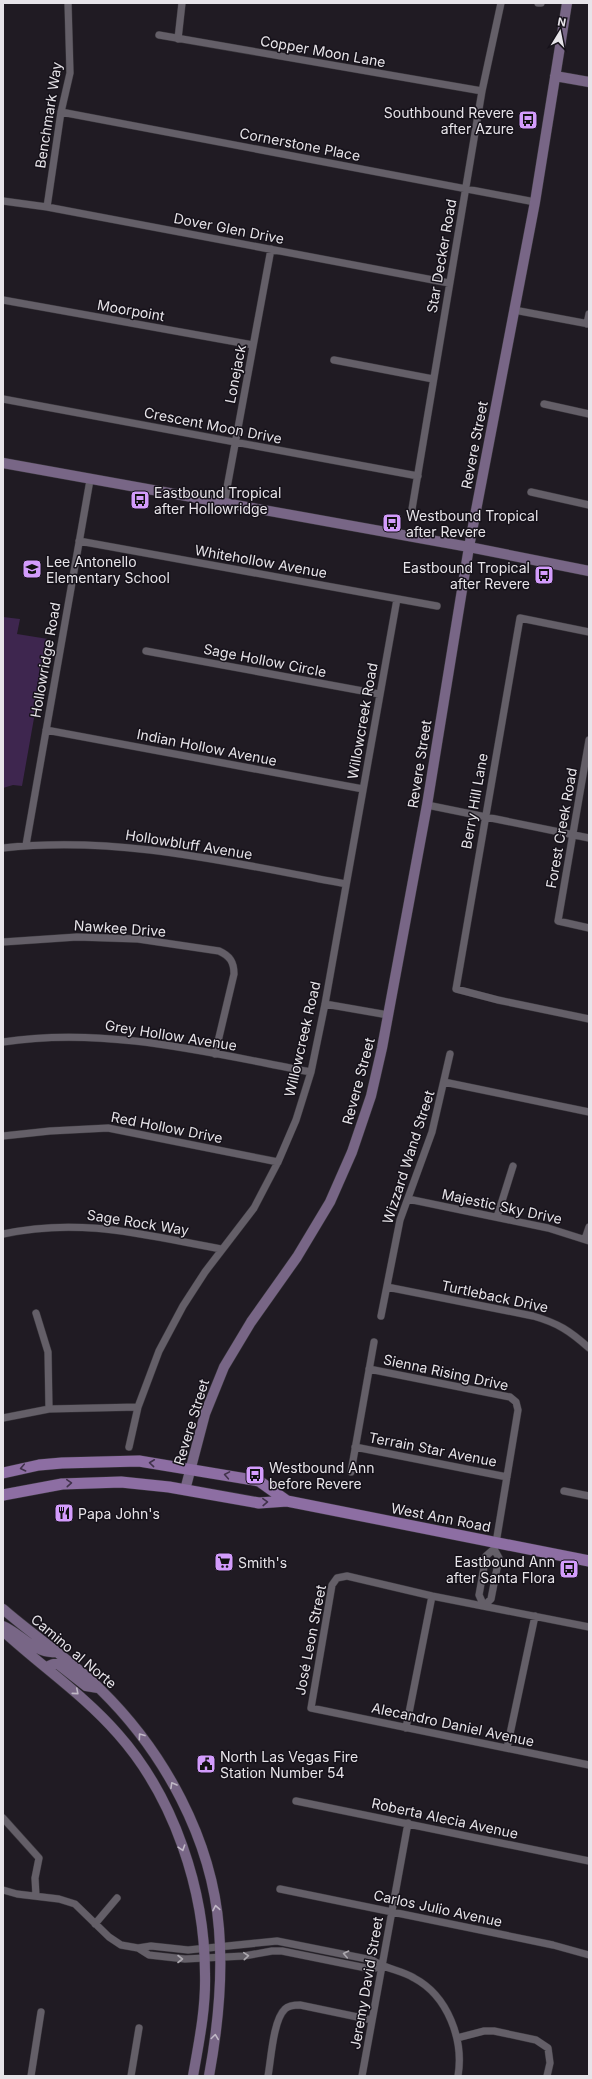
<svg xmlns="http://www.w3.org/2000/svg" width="592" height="2079" font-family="Inter,sans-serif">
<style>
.green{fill:#3e264f}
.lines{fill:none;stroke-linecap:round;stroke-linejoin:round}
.street-casing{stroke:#3a373d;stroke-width:8}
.secondary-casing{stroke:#3a373d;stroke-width:11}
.primary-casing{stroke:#3a373d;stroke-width:12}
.street{stroke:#645f68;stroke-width:7}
.secondary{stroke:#786686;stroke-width:10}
.primary{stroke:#8d6ea3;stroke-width:11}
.oneway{stroke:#40324a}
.oneway2{stroke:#c0b8c6}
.oneway3{stroke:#aca8af}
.labels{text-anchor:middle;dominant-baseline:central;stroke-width:3;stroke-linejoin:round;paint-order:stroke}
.street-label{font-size:14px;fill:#e7e4e9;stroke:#16121a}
.poi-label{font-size:14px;fill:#e7e4e9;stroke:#16121a;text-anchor:start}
</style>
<rect width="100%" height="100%" fill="#201b23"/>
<path class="green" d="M3 617 20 619 17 634 48 639 22 786 13 785 3 788Z"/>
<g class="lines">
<g class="street-casing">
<path id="street" d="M538 3H541
M159 35 482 91
M178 39 182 3
M61 112 535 202
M3 201 47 207 449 283
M47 207 61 112 70 73 68 3
M3 300 253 345
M514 310 589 324
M587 324 589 314
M334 360 433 379
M3 399 418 476
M544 404 589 414
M531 492 589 505
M224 504 271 249
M411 515 482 91 501 3
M79 541 437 606
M589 632 520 618 456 989 498 1000 589 1019
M146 651 379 694
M46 730 363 789
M589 740 558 921 589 928
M427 805 589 838
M26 845 90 480
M3 848C119 835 232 863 346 884
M3 942 77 937 138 939 219 951C230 956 234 962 234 974L215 1054
M325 1004 388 1015
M3 1042C106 1026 210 1053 311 1072
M444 1082 589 1112
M3 1136 50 1131 108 1128 278 1162
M408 1199 548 1228 589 1241
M497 1217 513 1166
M3 1234C81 1217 144 1235 221 1249
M585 1239 589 1227
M387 1287 533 1316C558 1323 570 1331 589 1348
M36 1313 48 1352 49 1409
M381 1316 400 1220 432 1132 450 1054
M369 1369 510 1397 516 1402 518 1410 496 1543 494 1549 486 1556 479 1595 484 1606 491 1599 499 1558 494 1549
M3 1418 49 1409 138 1407
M129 1447 138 1407 159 1351 183 1306 205 1272 254 1208 278 1162 296 1120 311 1072 325 1004 397 599
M355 1447 507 1477
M351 1472 374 1342
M564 1491 589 1496
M589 1627 432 1596 347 1576 337 1578 332 1585 311 1708 589 1765
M406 1728 432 1596
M507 1748 535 1616
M296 1801 589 1861
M3 1818 39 1858 35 1878 36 1896
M280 1889 553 1945 589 1955
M3 1890 17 1894 59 1899 75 1904 109 1937 121 1945 138 1948 149 1955 185 1959 244 1956 272 1951H282L371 1969 382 1966
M95 1924 117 1898
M138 1948 151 1946 188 1950 277 1941 372 1960C385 1969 401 1970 414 1978 448 1996 464 2040 458 2076
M457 2038 484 2031H494L536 2040 548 2048 550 2063 547 2076
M31 2076 41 2012
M131 2076 139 2028
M268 2076C271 2060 273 2020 285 2009 289 2005 295 2005 300 2005L372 2020
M362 2076 408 1823"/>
</g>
<g class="secondary-casing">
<path id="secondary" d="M555 76 589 82
M3 463 469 547 589 571
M185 1490 205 1414 224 1367 251 1322 297 1257 330 1202 352 1152 371 1096 382 1048 427 805 469 547 535 202 567 3
M3 1609C35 1637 71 1660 101 1690 164 1752 212 1839 219 1929 223 1978 218 2027 209 2076
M3 1626C20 1633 35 1654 55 1652
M3 1631C41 1666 84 1695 118 1734 174 1797 205 1890 205 1974 206 2008 199 2042 193 2076
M46 1667 53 1664H58L86 1686 98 1688"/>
</g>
<g class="primary-casing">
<path id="primary" d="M3 1473 39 1465 62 1463 139 1461 259 1481 287 1501
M3 1495 62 1484 121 1482 169 1487 259 1503 287 1501 589 1561"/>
</g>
<use href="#street" class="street"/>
<use href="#secondary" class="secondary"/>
<use href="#primary" class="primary"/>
</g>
<defs><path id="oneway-chevron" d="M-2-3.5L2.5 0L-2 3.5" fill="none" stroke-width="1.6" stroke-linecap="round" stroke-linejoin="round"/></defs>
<g class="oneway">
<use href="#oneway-chevron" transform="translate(152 1463) rotate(-174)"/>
<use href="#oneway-chevron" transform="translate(23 1468) rotate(168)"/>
<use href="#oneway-chevron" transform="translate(227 1475) rotate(-170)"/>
<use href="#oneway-chevron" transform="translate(69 1483) rotate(-4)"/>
<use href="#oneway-chevron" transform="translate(265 1502) rotate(-2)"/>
</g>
<g class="oneway2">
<use href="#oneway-chevron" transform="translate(76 1692) rotate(41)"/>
<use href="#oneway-chevron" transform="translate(141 1736) rotate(-126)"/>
<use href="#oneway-chevron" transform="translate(173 1785) rotate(-119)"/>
<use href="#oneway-chevron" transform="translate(182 1848) rotate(72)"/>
<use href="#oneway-chevron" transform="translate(216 1908) rotate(-100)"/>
<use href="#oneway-chevron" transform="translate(215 2037) rotate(-82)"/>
</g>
<g class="oneway3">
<use href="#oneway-chevron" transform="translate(346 1954) rotate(-168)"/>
<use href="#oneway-chevron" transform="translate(246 1956) rotate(-5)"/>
<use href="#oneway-chevron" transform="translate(180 1959)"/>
</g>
<defs>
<g id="bus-square" transform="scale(1)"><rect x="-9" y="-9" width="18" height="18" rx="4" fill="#d39cfc" stroke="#16121a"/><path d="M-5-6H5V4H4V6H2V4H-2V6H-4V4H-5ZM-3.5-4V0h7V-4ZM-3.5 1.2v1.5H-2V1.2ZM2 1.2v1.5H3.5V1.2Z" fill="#111"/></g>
<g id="school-square" transform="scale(1)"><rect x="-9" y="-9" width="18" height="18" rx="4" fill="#d39cfc" stroke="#16121a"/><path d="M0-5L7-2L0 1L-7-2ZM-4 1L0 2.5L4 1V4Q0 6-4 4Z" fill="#111"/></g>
<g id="restaurant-square" transform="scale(1)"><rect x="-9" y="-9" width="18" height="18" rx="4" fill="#d39cfc" stroke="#16121a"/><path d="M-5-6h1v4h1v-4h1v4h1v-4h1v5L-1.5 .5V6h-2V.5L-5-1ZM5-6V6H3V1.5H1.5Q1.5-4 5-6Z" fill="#111"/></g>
<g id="supermarket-square" transform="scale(1)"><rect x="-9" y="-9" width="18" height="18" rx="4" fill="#d39cfc" stroke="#16121a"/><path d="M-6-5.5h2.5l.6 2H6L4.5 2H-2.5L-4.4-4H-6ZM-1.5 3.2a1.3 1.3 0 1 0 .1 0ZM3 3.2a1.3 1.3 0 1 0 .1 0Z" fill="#111"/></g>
<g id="civic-square" transform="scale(1)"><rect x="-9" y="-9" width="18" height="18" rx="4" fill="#d39cfc" stroke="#16121a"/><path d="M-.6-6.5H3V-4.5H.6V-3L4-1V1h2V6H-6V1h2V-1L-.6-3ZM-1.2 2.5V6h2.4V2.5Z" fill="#111"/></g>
</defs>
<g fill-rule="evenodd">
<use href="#bus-square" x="528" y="120"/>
<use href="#bus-square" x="140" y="500"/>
<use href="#bus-square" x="392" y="523"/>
<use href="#school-square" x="32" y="569"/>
<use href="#bus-square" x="544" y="575"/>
<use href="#bus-square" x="255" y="1475"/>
<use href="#restaurant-square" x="64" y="1513"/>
<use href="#supermarket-square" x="224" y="1562"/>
<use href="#bus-square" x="569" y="1569"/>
<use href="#civic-square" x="206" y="1764"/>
</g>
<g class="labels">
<g class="street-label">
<text transform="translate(323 51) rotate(10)">Copper Moon Lane</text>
<text transform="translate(48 115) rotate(-81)">Benchmark Way</text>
<text transform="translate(300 144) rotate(11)">Cornerstone Place</text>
<text transform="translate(229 228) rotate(11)">Dover Glen Drive</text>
<text transform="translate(441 256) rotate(-80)">Star Decker Road</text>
<text transform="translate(131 310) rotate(10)">Moorpoint</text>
<text transform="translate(235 374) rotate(-79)">Lonejack</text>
<text transform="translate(213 425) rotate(11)">Crescent Moon Drive</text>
<text transform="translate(474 445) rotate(-79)">Revere Street</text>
<text transform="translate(261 561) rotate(10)">Whitehollow Avenue</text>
<text transform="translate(45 660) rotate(-80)">Hollowridge Road</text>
<text transform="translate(265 660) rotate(11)">Sage Hollow Circle</text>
<text transform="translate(362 721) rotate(-80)">Willowcreek Road</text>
<text transform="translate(207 747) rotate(11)">Indian Hollow Avenue</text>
<text transform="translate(419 764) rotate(-81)">Revere Street</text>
<text transform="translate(474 801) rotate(-80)">Berry Hill Lane</text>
<text transform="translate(561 828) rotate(-80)">Forest Creek Road</text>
<text transform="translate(189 844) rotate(9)">Hollowbluff Avenue</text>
<text transform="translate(120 928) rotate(4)">Nawkee Drive</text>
<text transform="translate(171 1035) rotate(9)">Grey Hollow Avenue</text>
<text transform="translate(302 1039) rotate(-77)">Willowcreek Road</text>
<text transform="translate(358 1081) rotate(-75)">Revere Street</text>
<text transform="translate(167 1127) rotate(11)">Red Hollow Drive</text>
<text transform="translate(408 1157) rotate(-72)">Wizzard Wand Street</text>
<text transform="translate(502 1206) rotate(12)">Majestic Sky Drive</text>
<text transform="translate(138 1222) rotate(9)">Sage Rock Way</text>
<text transform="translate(495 1296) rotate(12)">Turtleback Drive</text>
<text transform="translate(446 1372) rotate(12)">Sienna Rising Drive</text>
<text transform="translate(191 1422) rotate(-73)">Revere Street</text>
<text transform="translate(433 1449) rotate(11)">Terrain Star Avenue</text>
<text transform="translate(441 1517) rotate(11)">West Ann Road</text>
<text transform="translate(310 1640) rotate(-79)">José Leon Street</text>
<text transform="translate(74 1651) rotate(40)">Camino al Norte</text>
<text transform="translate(453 1724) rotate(12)">Alecandro Daniel Avenue</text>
<text transform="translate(445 1818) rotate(12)">Roberta Alecia Avenue</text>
<text transform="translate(438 1908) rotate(12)">Carlos Julio Avenue</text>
<text transform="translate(366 1983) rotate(-80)">Jeremy David Street</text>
</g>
<g class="poi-label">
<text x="514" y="112" text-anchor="end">Southbound Revere<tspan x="514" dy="16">after Azure</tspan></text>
<text x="154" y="492">Eastbound Tropical<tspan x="154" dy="16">after Hollowridge</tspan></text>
<text x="406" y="515">Westbound Tropical<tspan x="406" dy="16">after Revere</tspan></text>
<text x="46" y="561">Lee Antonello<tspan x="46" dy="16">Elementary School</tspan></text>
<text x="530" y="567" text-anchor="end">Eastbound Tropical<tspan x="530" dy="16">after Revere</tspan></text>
<text x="269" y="1467">Westbound Ann<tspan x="269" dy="16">before Revere</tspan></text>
<text x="78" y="1513">Papa John's</text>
<text x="555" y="1561" text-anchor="end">Eastbound Ann<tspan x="555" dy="16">after Santa Flora</tspan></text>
<text x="238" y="1562">Smith's</text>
<text x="220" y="1756">North Las Vegas Fire<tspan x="220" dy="16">Station Number 54</tspan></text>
</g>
</g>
<rect width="592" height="2079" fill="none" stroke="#e7e4e9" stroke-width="8"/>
<g transform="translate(560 32) rotate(10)" stroke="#16121a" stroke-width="3" paint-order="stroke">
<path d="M0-3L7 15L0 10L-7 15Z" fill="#e7e4e9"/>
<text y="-6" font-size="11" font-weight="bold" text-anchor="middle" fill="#e7e4e9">N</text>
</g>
</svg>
